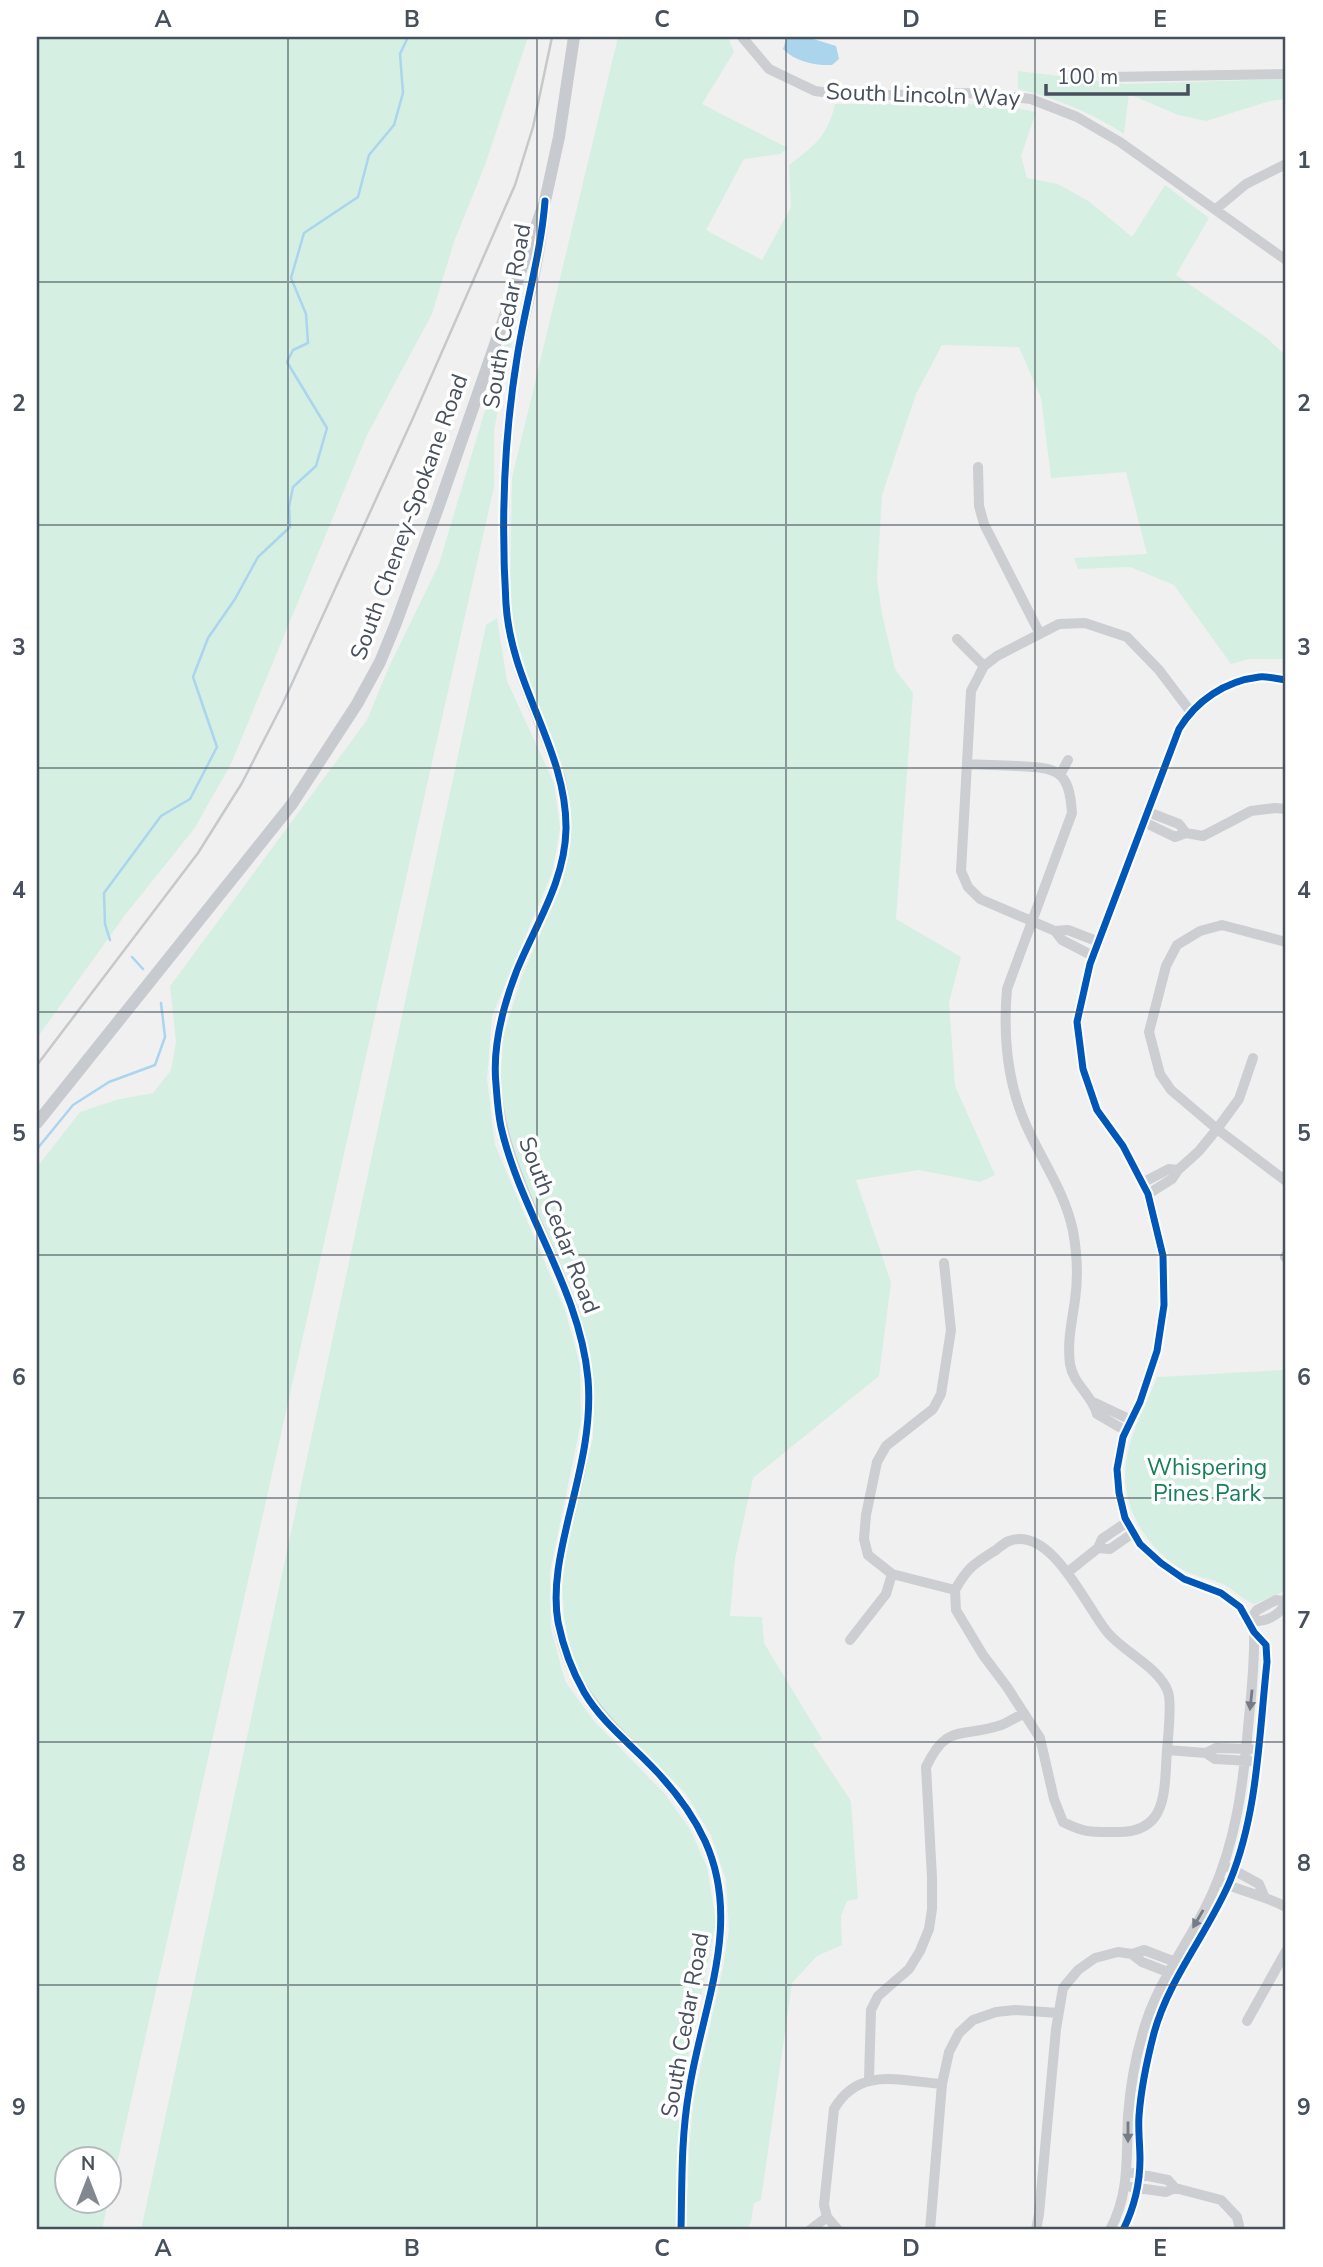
<svg xmlns="http://www.w3.org/2000/svg" width="1323" height="2267" font-family="'Nunito Sans',sans-serif">
<style>
.green{fill:#d5efe3}
.water{fill:#aad5ed}
.lines{fill:none;stroke-linecap:round;stroke-linejoin:round}
.stream{stroke:#aad5ed;stroke-width:2.5}
.minor{stroke:#ccced1;stroke-width:10}
.major{stroke:#c7cbcf;stroke-width:12}
.rail{stroke:#c6c8ca;stroke-width:2.5}
.cycleway-casing{stroke:#fff;stroke-width:11}
.cycleway{stroke:#0057b8;stroke-width:7}
.oneway{fill:#767c86}
.grid{fill:none;stroke:#47505d;stroke-width:2;stroke-opacity:0.55}
.labels{text-anchor:middle;dominant-baseline:central;stroke-width:7;stroke-linejoin:round;paint-order:stroke}
.street-label{font-size:23px;fill:#47505d;stroke:#fff}
.park-label{font-size:23px;fill:#177f5a;stroke:#fff}
.neatline{fill:none;stroke:#47505d;stroke-width:2.5}
.grid-label{font-size:23px;text-anchor:middle;font-weight:bold;fill:#47505d}
</style>
<rect width="100%" height="100%" fill="#f1f0f0"/>
<path class="green" d="M37 37H528L485 165 454 242 432 314 367 435 231 764 194 829 125 915 37 1038Z
M618 37H728L734 52 702 104 788 148 780 154 744 159 706 230 762 260 791 207 789 165C814 146 828 136 835 104H993L1036 112 1021 156 1027 178 1058 184 1090 202 1132 237 1165 185 1209 218 1176 275 1267 338 1286 356V659H1249L1231 664 1174 585 1130 567 1078 569 1074 558 1147 554 1126 472 1051 478 1041 398 1019 347 942 345 916 394 882 495 877 579 882 614 895 669 913 693 896 919 961 957 949 1002 955 1086 995 1175 980 1182 919 1170 856 1180 891 1282 879 1376 753 1478 735 1559 730 1616 762 1617 764 1643 822 1739 813 1744 851 1801 858 1899 847 1901 841 1916 842 1945 817 1956 792 1983 761 2200 754 2203 751 2222 747 2230H686L689 2151 694 2096 723 1968 729 1930 726 1880 711 1835 686 1794 613 1720 588 1690 570 1652 564 1616 562 1583 567 1546 593 1438 594 1391 588 1344 574 1292 509 1144 500 1092 503 1036 522 976 562 884 571 832 565 782 514 641 510 590 512 478Z
M1018 71 1125 84 1286 79V99L1270 101 1206 121 1178 115 1129 94 1124 134C1090 112 1056 98 1018 89Z
M524 280 494 430V487L109 2199 108 2158H66V2200L108 2201 102 2230H37V1167L80 1112 116 1100 153 1093 171 1070 176 1042 170 986 367 720 388 669 439 564Z
M497 618 507 681 554 783 560 828 552 873 492 1016 487 1079 495 1145 565 1310 580 1365 581 1422 550 1572 551 1629 565 1681 593 1720 664 1793 690 1829 707 1867 716 1923 682 2087 677 2149 676 2230H141L486 625Z
M1286 1370V1591L1254 1604C1243 1600 1234 1590 1223 1584 1208 1578 1192 1576 1178 1567 1140 1542 1117 1497 1128 1452 1133 1427 1148 1401 1157 1377Z"/>
<path class="water" d="M787 37H807L836 46 839 59 832 65C816 66 794 61 783 49Z"/>
<g class="lines">
<path class="stream" d="M110 940 105 924 104 893 161 816 190 799 217 747 193 677 208 638 235 599 258 557 290 527 289 507 293 487 316 466 327 428 287 362 293 350 308 343 306 314 291 278 304 233 358 197 369 155 394 125 403 93 400 54 408 37
M132 957 143 969
M37 1149 73 1105 109 1082 155 1065 165 1037 161 1003"/>
<path class="minor" d="M742 37 769 69 815 91 854 96 975 93 1031 99 1077 117 1120 142 1286 260
M1109 77 1286 74
M1216 209 1246 184 1286 164
M544 212C541 262 525 310 517 359 504 438 502 522 506 603 509 654 530 698 548 745 552 758 560 771 562 785 565 798 565 814 566 827 566 878 537 921 519 967 504 1003 493 1042 496 1081 502 1190 583 1278 588 1384 589 1413 587 1440 581 1469 571 1517 552 1565 557 1615 568 1721 668 1754 706 1843 743 1928 702 2007 689 2092 682 2138 682 2184 681 2230
M978 467 979 506 984 524 1040 634
M957 639 984 666
M967 764C983 765 1000 765 1016 766 1056 768 1069 768 1072 813L1007 989C1003 1035 1007 1082 1026 1125 1042 1161 1065 1192 1073 1231 1077 1253 1078 1279 1075 1300 1072 1322 1067 1341 1070 1364 1073 1384 1092 1395 1097 1414L1126 1431
M1060 775 1068 760
M1148 812 1179 824 1186 833
M1144 822 1175 837 1186 833 1203 836 1251 811 1275 808 1286 809
M1055 931 1062 940 1093 956
M1099 942 1068 930 1055 931 980 899 968 887 961 871 971 691 984 666 997 656 1059 624 1085 623 1127 637 1159 670 1190 711
M1286 942 1222 925 1200 931 1177 945 1166 966 1149 1032 1160 1074 1171 1090 1217 1129 1286 1181
M1142 1183 1169 1169 1178 1170
M1148 1194 1172 1179 1178 1170 1199 1151 1217 1129 1239 1099 1253 1058
M1285 1257 1286 1255
M944 1263 951 1330 941 1394 933 1409 886 1446 877 1462 866 1515 864 1539 868 1555 892 1574 955 1590
M1093 1402 1131 1420
M1098 1548 1110 1549 1133 1533
M1068 1572 1098 1548 1102 1539 1127 1522
M955 1590 956 1610 983 1655 1007 1687 1040 1738 1054 1799 1063 1822C1085 1833 1091 1832 1115 1832 1169 1834 1164 1790 1167 1750L1206 1753
M955 1590C968 1567 974 1564 996 1550 1000 1547 1004 1543 1009 1541 1052 1525 1087 1609 1108 1633 1125 1653 1160 1668 1168 1692 1172 1702 1168 1738 1167 1750
M1276 1600 1286 1601C1281 1616 1264 1623 1249 1621L1257 1610Z
M850 1640 886 1594 892 1574
M1206 1753 1216 1748 1251 1749
M1206 1753 1215 1759 1250 1761
M1230 1868 1259 1884 1264 1896
M1224 1883C1246 1893 1265 1896 1286 1907
M1132 1954 1142 1962 1173 1974
M1247 2021 1286 1951
M869 2079 871 2010 878 1996 909 1969 920 1951 929 1929 932 1909V1878L926 1767C947 1723 960 1738 998 1726 1007 1724 1015 1717 1023 1714
M1133 2173 1168 2180 1175 2188 1221 2200 1237 2217 1240 2230
M1131 2187 1166 2192 1175 2188
M810 2230 827 2217
M838 2230 827 2217 824 2205 834 2109C859 2066 899 2081 942 2084
M930 2230 942 2084 949 2052 959 2033 973 2020 996 2012 1015 2010 1058 2013
M1036 2230 1039 2214 1056 2029 1063 1988 1078 1970 1095 1958 1118 1952 1132 1954 1144 1950 1178 1963
M1110 2230C1130 2193 1126 2157 1128 2116 1130 2088 1135 2059 1143 2032 1157 1981 1191 1941 1212 1894 1236 1841 1243 1785 1248 1728 1251 1696 1255 1664 1254 1632
M1123 2230C1134 2208 1140 2183 1140 2159 1140 2145 1138 2130 1139 2116 1141 2088 1147 2060 1154 2033 1169 1978 1208 1933 1230 1881 1258 1813 1259 1735 1267 1662L1266 1645 1254 1632 1240 1607 1221 1593 1184 1579 1161 1563 1140 1544 1125 1518 1119 1493 1117 1469 1123 1437 1140 1402 1157 1351 1164 1305 1163 1256 1148 1194 1123 1146 1097 1110 1083 1069 1077 1022 1090 964 1179 729C1196 701 1225 681 1259 677 1267 676 1278 679 1286 680"/>
<path class="major" d="M37 1123 292 804 357 704 380 662 396 623 437 511 545 201 559 137 574 37"/>
<path class="rail" d="M37 1065 198 853 242 783 283 703 413 418 515 185 533 127 552 37"/>
<g class="cycleway-casing">
<path id="cycleway" d="M545 201C541 254 525 305 517 358 504 438 501 523 506 604 511 686 567 750 566 829 565 881 536 924 517 970 503 1006 492 1045 496 1084 497 1098 498 1113 501 1127 521 1214 580 1289 588 1379 592 1426 580 1471 569 1516 561 1550 552 1587 558 1622 563 1646 572 1671 584 1692 602 1723 632 1745 656 1771 675 1791 693 1815 705 1841 743 1924 702 2007 689 2091 681 2137 682 2184 681 2230
M1123 2230C1134 2208 1140 2183 1140 2159 1140 2145 1138 2130 1139 2116 1141 2088 1147 2060 1154 2033 1169 1978 1208 1933 1230 1881 1258 1813 1259 1735 1267 1662L1266 1645 1254 1632 1240 1607 1221 1593 1184 1579 1161 1563 1140 1544 1125 1518 1119 1493 1117 1469 1123 1437 1140 1402 1157 1351 1164 1305 1163 1256 1148 1194 1123 1146 1097 1110 1083 1069 1077 1022 1090 964 1179 729C1196 701 1225 681 1259 677 1267 676 1278 679 1286 680"/>
</g>
<use href="#cycleway" class="cycleway"/>
</g>
<defs><path id="oneway-solid" d="M-6-.8H1V-3.2L6.5 0L1 3.2V.8H-6Z" transform="scale(1.75)"/></defs>
<g class="oneway">
<use href="#oneway-solid" transform="translate(1251 1700) rotate(96)"/>
<use href="#oneway-solid" transform="translate(1198 1919) rotate(120)"/>
<use href="#oneway-solid" transform="translate(1128 2132) rotate(90)"/>
</g>
<path class="grid" d="M288 37V2230M537 37V2230M786 37V2230M1035 37V2230M37 282H1286M37 525H1286M37 768H1286M37 1012H1286M37 1255H1286M37 1498H1286M37 1742H1286M37 1985H1286"/>
<g class="labels">
<g class="street-label">
<text transform="translate(923 95) rotate(2)">South Lincoln Way</text>
<text transform="translate(507 316) rotate(-80)">South Cedar Road</text>
<text transform="translate(409 517) rotate(-70)">South Cheney-Spokane Road</text>
<text transform="translate(559 1225) rotate(69)">South Cedar Road</text>
<text transform="translate(685 2025) rotate(-80)">South Cedar Road</text>
</g>
<g class="park-label">
<text x="1207" y="1467">Whispering<tspan x="1207" dy="26">Pines Park</tspan></text>
</g>
</g>
<rect width="1323" height="2267" fill="none" stroke="#ffffff" stroke-width="77"/>
<g transform="translate(88 2180)"><circle r="33" fill="#ffffff" stroke="#b5b9be" stroke-width="2"/>
<path d="M0-5L12 26L0 18L-12 26Z" fill="#828890"/>
<text y="-10" font-size="19" font-weight="bold" text-anchor="middle" fill="#47505d">N</text>
</g>
<path d="M1046 84v10h142v-10" fill="none" stroke="#47505d" stroke-width="3.5"/>
<text x="1057" y="84" font-size="21" fill="#47505d" stroke="#ffffff" stroke-width="5" paint-order="stroke">100 m</text>
<rect x="38" y="38" width="1246" height="2190" class="neatline"/>
<g class="grid-label">
<text x="163" y="27">A</text>
<text x="412" y="27">B</text>
<text x="662" y="27">C</text>
<text x="911" y="27">D</text>
<text x="1160" y="27">E</text>
<text x="19" y="168">1</text>
<text x="1304" y="168">1</text>
<text x="19" y="411">2</text>
<text x="1304" y="411">2</text>
<text x="19" y="655">3</text>
<text x="1304" y="655">3</text>
<text x="19" y="898">4</text>
<text x="1304" y="898">4</text>
<text x="19" y="1141">5</text>
<text x="1304" y="1141">5</text>
<text x="19" y="1385">6</text>
<text x="1304" y="1385">6</text>
<text x="19" y="1628">7</text>
<text x="1304" y="1628">7</text>
<text x="19" y="1871">8</text>
<text x="1304" y="1871">8</text>
<text x="19" y="2115">9</text>
<text x="1304" y="2115">9</text>
<text x="163" y="2256">A</text>
<text x="412" y="2256">B</text>
<text x="662" y="2256">C</text>
<text x="911" y="2256">D</text>
<text x="1160" y="2256">E</text>
</g>
</svg>
